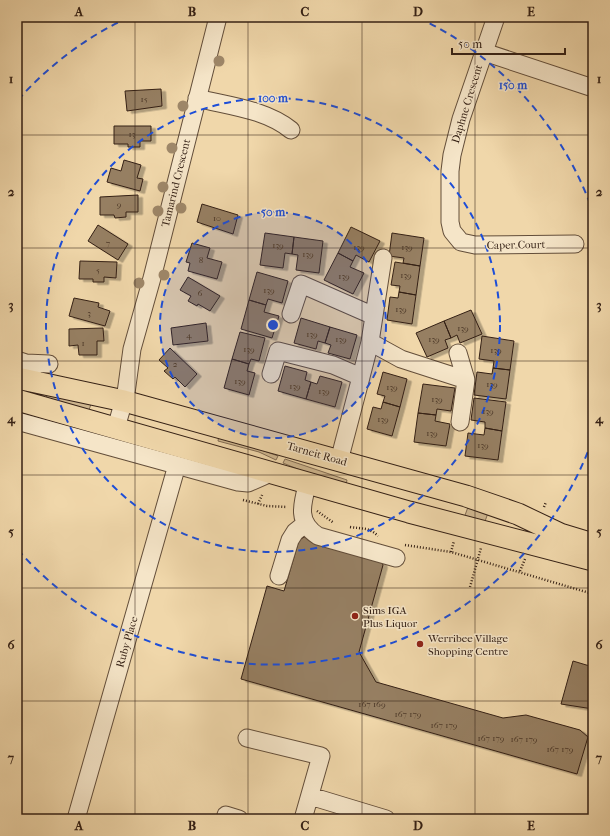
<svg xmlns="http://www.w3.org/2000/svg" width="610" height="836" font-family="'IM FELL French Canon',serif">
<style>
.green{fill:#d0b891;stroke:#826c53}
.building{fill:#967f62;stroke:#342015;filter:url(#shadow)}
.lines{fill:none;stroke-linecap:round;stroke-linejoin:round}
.minor-casing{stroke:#634e3a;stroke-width:19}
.major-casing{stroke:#342015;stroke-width:23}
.path{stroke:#342015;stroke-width:2.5;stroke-dasharray:1 2;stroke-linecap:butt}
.minor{stroke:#f5e5c8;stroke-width:17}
.major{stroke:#f0d7aa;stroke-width:21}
.tree{fill:#9e8769}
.grid{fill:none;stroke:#342015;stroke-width:1;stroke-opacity:0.55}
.ring{fill:none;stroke:#1d4ed8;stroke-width:2;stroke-dasharray:7 5}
.poi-dot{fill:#8f2418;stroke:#f5e5c8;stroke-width:1.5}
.labels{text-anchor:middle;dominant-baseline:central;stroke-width:3;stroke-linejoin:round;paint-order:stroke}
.number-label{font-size:9px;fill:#4c3828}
.street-label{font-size:11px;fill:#342015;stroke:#f5e5c8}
.poi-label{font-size:11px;fill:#342015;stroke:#f5e5c8;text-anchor:start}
.centre{fill:#1d4ed8;stroke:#f5e5c8;stroke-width:2}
.ring-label{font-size:12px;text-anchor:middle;font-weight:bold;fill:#1d4ed8;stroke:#f5e5c8;stroke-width:3;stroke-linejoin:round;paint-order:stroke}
.neatline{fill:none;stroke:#342015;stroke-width:1.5}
.grid-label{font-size:13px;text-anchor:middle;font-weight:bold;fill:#342015}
</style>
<defs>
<filter id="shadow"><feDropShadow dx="4.5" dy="2.5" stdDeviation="0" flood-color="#0004"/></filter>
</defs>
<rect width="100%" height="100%" fill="#f0d7aa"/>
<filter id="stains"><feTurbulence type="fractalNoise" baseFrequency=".005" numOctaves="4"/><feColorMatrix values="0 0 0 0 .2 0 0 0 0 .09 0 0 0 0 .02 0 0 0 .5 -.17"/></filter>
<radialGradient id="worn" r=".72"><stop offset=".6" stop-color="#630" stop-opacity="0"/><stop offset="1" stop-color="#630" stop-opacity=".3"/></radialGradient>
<path class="green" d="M47 394 91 404 88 413 46 400Z
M219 435 278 456 276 460 259 452 218 441Z
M285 459 347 480 346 485 305 472 283 463Z
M468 507 488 513 484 524 464 518Z"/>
<path class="building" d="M161 89 162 106 127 111 125 91Z
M114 126H151V141H140V147H128V144H114Z
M124 160 141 165 137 178 143 179 140 191 107 182 111 168 121 171Z
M138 195V212H126V217L115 218 114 215H100V197Z
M202 204 238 215 233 234 197 222Z
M98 225 128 244 118 260 88 241Z
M351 227 380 241 369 262 356 255 353 261 338 253Z
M265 233 294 237 292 254 285 253 283 268 260 265Z
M392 233 424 238 420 266 403 263 404 258 389 256Z
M294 237 323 241 319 273 296 270 298 255 292 254Z
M192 243 210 248 207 258 222 262 217 279 188 271 190 263 186 262Z
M338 253 353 261 350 267 364 273 353 294 324 280Z
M80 261 117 262 116 278 104 277V282H93V279H79Z
M395 262 420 266 416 295 399 292 400 286 391 285Z
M257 272 288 281 282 303 268 299 266 305 249 300Z
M188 277 220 296 210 311 198 304 197 306 188 301 191 296 180 290Z
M399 292 416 295 412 324 387 320 390 297 398 298Z
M74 298 99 303 98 307 110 311 105 326 69 316Z
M249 300 266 305 264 312 279 316 272 338 241 329Z
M471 310 482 334 460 343 457 335 451 338 444 321Z
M301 318 330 327 325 343 318 341 316 349 294 343Z
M444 321 451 338 445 340 448 348 427 357 416 333Z
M206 323 208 341 173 345 171 328Z
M330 327 357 335 350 359 328 353 331 345 325 343Z
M103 328 104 341H97V355H79L78 345 69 346V329Z
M240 332 265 338 259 361 251 359 249 364 232 359Z
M482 336 514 341 510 370 493 368 494 361 479 359Z
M170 348 197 374 185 387 175 377 173 379 164 371 168 368 159 360Z
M232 359 249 364 247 371 255 373 249 395 224 388Z
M285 366 307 372 305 380 311 382 306 399 278 391Z
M493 368 510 370 506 399 474 395 477 372 492 374Z
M383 372 407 379 400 407 383 402 385 396 377 394Z
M320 376 342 382 335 407 306 399 311 382 317 384Z
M423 384 455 388 451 411 437 409 436 415 418 413Z
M474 398 506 402 502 431 485 428V422L471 420Z
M383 402 400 407 392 436 367 429 373 407 381 409Z
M418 413 436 415 435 421 450 424 446 446 414 442Z
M485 428 502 431 498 460 465 456 468 433 484 435Z
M306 536 379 556 383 565 359 652 376 682 503 718 526 715 580 730 588 737 577 774 241 679 267 586 284 591 299 540Z
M573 661 593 667V709L561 704Z"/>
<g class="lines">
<g class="minor-casing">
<path id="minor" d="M496 17 461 119 452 155 450 171V222L452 231 461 242 475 245 575 244
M484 52 593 88
M197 98C228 106 265 109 291 130
M291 314 301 284 374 316 370 342
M374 316 383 258
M458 353 466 380
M17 360 26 363 36 382
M26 363 49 364
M271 374 278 351 333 365 361 377 339 461
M361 377 370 342 401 359 466 380 460 422
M17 421 238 482 248 483 273 472
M116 428 126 393 132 349 152 278 218 17
M308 482C302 504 296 522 318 536L396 558
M279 576 290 540 295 532 305 524
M247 738 321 756 303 819
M310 796 386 819
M226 815 239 819
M76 819 177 465"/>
</g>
<g class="major-casing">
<path id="major" d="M17 378 124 401 466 496 518 514 560 534 593 544
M17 400 409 512 593 560"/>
</g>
<path class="path" d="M243 500 267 506 287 507
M258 504 263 493
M544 507 546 502
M317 511 334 523
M350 527C362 529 369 527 378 536
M405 545 451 552 593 594
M451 552 454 541
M520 571 525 559
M470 587 481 548"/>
<use href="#minor" class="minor"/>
<use href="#major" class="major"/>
</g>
<g class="tree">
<circle cx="219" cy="61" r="5.5"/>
<circle cx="183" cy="106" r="5.5"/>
<circle cx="172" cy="148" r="5.5"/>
<circle cx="163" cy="187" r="5.5"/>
<circle cx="181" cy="208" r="5.5"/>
<circle cx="158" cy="211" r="5.5"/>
<circle cx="164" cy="275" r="5.5"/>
<circle cx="139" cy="283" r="5.5"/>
</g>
<path class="grid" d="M135 17V819M248 17V819M362 17V819M475 17V819M17 135H593M17 248H593M17 361H593M17 475H593M17 588H593M17 701H593"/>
<circle cx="273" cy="325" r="113" fill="#1d4ed8" fill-opacity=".12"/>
<g class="ring">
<circle cx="273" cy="325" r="113"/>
<circle cx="273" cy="325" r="227"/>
<path d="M592 441A340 340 0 0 1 18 550M18 100A340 340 0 0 1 127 18M419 18A340 340 0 0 1 592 209"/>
</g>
<g class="poi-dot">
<circle cx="355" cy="616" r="4"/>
<circle cx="420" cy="644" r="4"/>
</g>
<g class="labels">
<g class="number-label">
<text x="144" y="99">15</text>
<text x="132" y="134">13</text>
<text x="119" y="204">9</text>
<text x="217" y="218">10</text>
<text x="108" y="243">7</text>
<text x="278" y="245">139</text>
<text x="359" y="247">139</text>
<text x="407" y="247">139</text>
<text x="308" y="254">139</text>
<text x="201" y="260">8</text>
<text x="98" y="270">5</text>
<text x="406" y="275">139</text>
<text x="344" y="276">139</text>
<text x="269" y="290">139</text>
<text x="200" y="293">6</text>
<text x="401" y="309">139</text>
<text x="89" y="313">3</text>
<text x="463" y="328">139</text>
<text x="312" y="334">139</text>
<text x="189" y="335">4</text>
<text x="341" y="339">139</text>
<text x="434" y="339">139</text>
<text x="83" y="343">1</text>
<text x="249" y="349">139</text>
<text x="496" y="350">139</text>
<text x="175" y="364">2</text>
<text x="240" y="381">139</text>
<text x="492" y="384">139</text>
<text x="295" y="386">139</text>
<text x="392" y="387">139</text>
<text x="324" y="391">139</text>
<text x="437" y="399">139</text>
<text x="488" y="411">139</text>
<text x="383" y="419">139</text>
<text x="432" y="433">139</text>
<text x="483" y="445">139</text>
<text x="372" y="704">167-169</text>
<text x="408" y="714">167-179</text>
<text x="444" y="725">167-179</text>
<text x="491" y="738">167-179</text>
<text x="524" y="739">167-179</text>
<text x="560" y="749">167-179</text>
</g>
<g class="street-label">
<text transform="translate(467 104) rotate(-73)">Daphne Crescent</text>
<text transform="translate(176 183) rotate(-76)">Tamarind Crescent</text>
<text transform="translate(516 245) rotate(-1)">Caper Court</text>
<text transform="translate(317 454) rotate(16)">Tarneit Road</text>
<text transform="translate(127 642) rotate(-74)">Ruby Place</text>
</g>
<g class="poi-label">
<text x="363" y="610">Sims IGA<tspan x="363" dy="13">Plus Liquor</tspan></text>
<text x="428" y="638">Werribee Village<tspan x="428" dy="13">Shopping Centre</tspan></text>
</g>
</g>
<circle cx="273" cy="325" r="6" class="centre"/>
<g class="ring-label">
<text x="513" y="89">150 m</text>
<text x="273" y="102">100 m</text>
<text x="273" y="216">50 m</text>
</g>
<rect width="610" height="836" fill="none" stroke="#f0d7aa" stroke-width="44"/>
<path d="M452 48v6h113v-6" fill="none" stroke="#342015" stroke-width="2"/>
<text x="458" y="48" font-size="12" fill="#342015" stroke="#f5e5c8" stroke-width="3" paint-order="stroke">50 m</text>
<rect x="22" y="22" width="566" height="792" class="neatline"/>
<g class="grid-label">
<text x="79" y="16">A</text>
<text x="192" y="16">B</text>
<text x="305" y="16">C</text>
<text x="418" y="16">D</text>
<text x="531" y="16">E</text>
<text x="11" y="83">1</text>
<text x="599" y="83">1</text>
<text x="11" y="196">2</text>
<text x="599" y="196">2</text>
<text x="11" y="309">3</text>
<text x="599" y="309">3</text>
<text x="11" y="423">4</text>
<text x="599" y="423">4</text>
<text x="11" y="536">5</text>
<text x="599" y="536">5</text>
<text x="11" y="649">6</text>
<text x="599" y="649">6</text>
<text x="11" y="762">7</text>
<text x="599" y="762">7</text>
<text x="79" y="830">A</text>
<text x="192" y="830">B</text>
<text x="305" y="830">C</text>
<text x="418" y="830">D</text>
<text x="531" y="830">E</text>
</g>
<rect width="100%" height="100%" filter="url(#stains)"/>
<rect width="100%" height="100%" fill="url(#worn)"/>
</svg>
